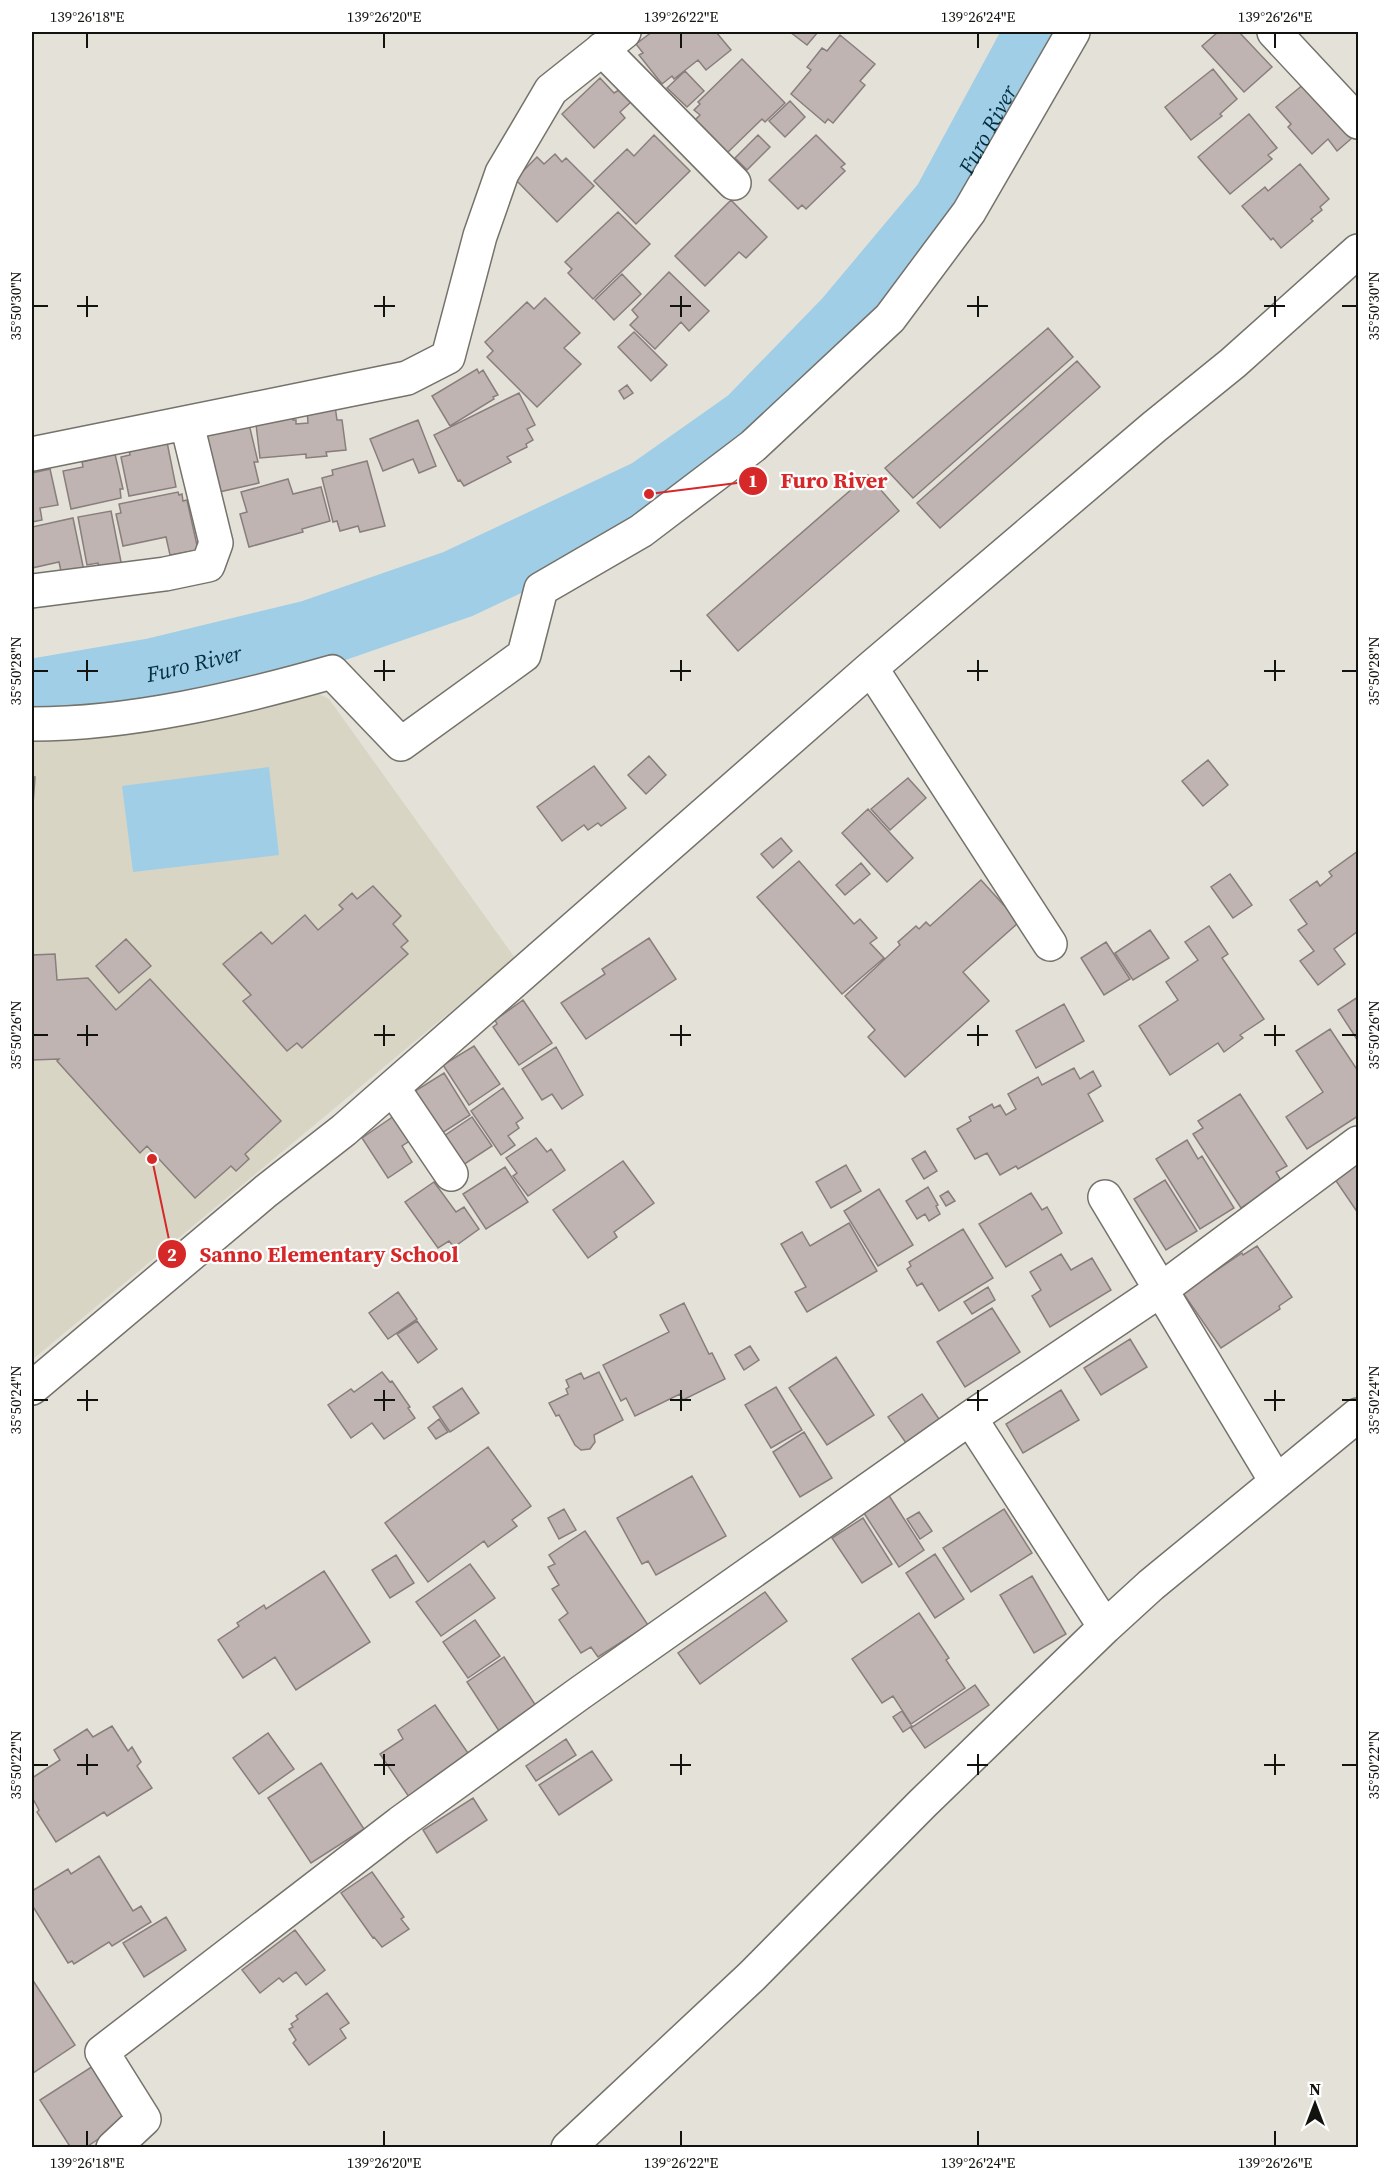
<svg xmlns="http://www.w3.org/2000/svg" width="1390" height="2179" font-family="'Source Serif 4',serif">
<style>
.built{fill:#d8d5c4}
.water{fill:#9fcee6}
.lines{fill:none;stroke-linecap:round;stroke-linejoin:round}
.river{stroke:#9fcee6;stroke-width:70}
.building{fill:#c0b4b3;stroke:#887e7c;stroke-width:1.5}
.minor-casing{stroke:#74726a;stroke-width:36}
.minor{stroke:#fff;stroke-width:33}
.ticks{fill:none;stroke:#12120e;stroke-width:2}
.labels{text-anchor:middle;dominant-baseline:central;stroke-width:4.5;stroke-linejoin:round;paint-order:stroke}
.water-label{font-size:22px;font-style:italic;fill:#042e3f;stroke:#fff}
.leader{fill:none;stroke:#d62828;stroke-width:2}
.callout-dot{fill:#d62828;stroke:#fff;stroke-width:2}
.mark-label{font-size:18px;text-anchor:middle;font-weight:bold;fill:#fff}
.callout-label{font-size:22px;text-anchor:middle;font-weight:bold;fill:#d62828;stroke:#fff;stroke-width:4.5;stroke-linejoin:round;paint-order:stroke}
.neatline{fill:none;stroke:#12120e;stroke-width:2}
.ticks-label{font-size:15px;text-anchor:middle;fill:#12120e}
</style>
<rect width="100%" height="100%" fill="#e4e2d8"/>
<path class="built" d="M310 689 329 699 515 958 32 1360V735Z"/>
<path class="water" d="M269 767 279 855 133 872 122 786Z"/>
<g class="lines">
<path class="river" id="s1" d="M32 694 154 673 311 635 458 584 649 494 751 422 849 321 947 204 1040 32"/>
</g>
<path class="building" d="M652 32H716L731 50 706 70 698 60 674 79 672 76 662 84 639 55 643 53 636 44Z
M790 32H818L807 45Z
M1218 32H1239L1272 67 1244 92 1202 46Z
M840 35 875 64 860 81 865 85 833 123 828 119 825 123 791 94 811 70 807 67 822 48 827 51Z
M742 59 785 103 765 122 762 119 727 153 695 120 700 115 694 110 700 104 698 102Z
M1213 69 1237 99 1220 114 1222 116 1191 140 1165 107Z
M685 71 704 91 687 107 667 88Z
M600 78 614 93 619 90 631 102 620 112 625 118 594 148 562 114Z
M1304 84 1352 138 1337 151 1328 139 1312 154 1288 127 1291 124 1276 107Z
M790 101 805 117 785 137 769 121Z
M1249 114 1277 148 1268 155 1272 159 1230 194 1198 157Z
M654 135 690 171 636 224 594 181 627 149 634 156Z
M758 135 770 147 747 170 735 158Z
M816 135 845 164 841 167 845 171 806 209 802 205 798 209 769 180Z
M555 154 562 162 566 158 594 186 557 222 515 179 537 157 544 164Z
M1300 164 1329 199 1320 207 1322 210 1311 219 1313 221 1281 248 1273 238 1271 240 1242 206 1265 187 1268 191Z
M731 200 767 237 746 258 739 252 705 286 675 256Z
M618 212 650 244 593 299 568 273 572 269 565 262Z
M669 272 709 311 689 331 681 322 655 349 630 325 638 317 632 310Z
M622 274 641 294 614 320 595 300Z
M545 298 580 333 564 348 581 364 537 407 487 357 493 351 485 342 527 302 534 309Z
M1048 328 1073 357 913 498 885 468Z
M634 332 667 365 651 381 618 347Z
M1077 361 1100 387 940 528 917 503Z
M477 369 479 373 483 370 498 395 493 397 494 399 450 426 432 396Z
M627 385 633 393 624 399 619 391Z
M519 393 535 425 527 429 533 440 526 444 527 447 507 457 511 462 464 486 460 480 458 481 434 435Z
M335 406 337 420H342L346 450 326 452 327 456 306 458V454L260 458 255 416 292 412 293 420H296V424L308 423 307 409Z
M248 420 258 462H254L259 483 219 492 205 429Z
M418 420 436 466 419 473 413 459 383 471 370 439Z
M167 442 176 487 129 496 121 457 130 455 129 450Z
M115 454 123 489H120L121 498 71 509 63 471 83 467 82 462Z
M367 461 385 526 360 532 358 526 340 531 337 521 333 522 322 478 333 475 332 470Z
M50 469 58 505 40 508 42 520 32 522V473Z
M868 475 899 511 738 651 707 615Z
M288 479 293 494 321 487 330 521 302 529 303 532 249 547 240 514 247 512 241 492Z
M178 492 179 495 182 494 183 501 187 500 198 550 170 555 166 537 123 546 116 514 121 513 119 504Z
M111 511 122 567 100 571 98 563 87 565 78 517Z
M73 518 84 571 62 576 59 562 32 568V527Z
M649 756 666 775 646 794 628 775Z
M1208 760 1228 785 1203 806 1182 781Z
M594 766 626 808 601 826 598 823 588 830 584 825 562 841 537 807Z
M32 776 35 777 32 818Z
M908 778 926 798 890 830 871 809Z
M868 809 913 858 887 882 842 833Z
M781 838 792 851 773 868 761 854Z
M1358 851V931L1334 949 1345 964 1318 985 1300 961 1314 951 1298 930 1307 924 1290 900 1317 881 1320 886 1332 876 1329 872Z
M799 861 854 924 860 919 877 938 870 943 884 958 842 994 757 897Z
M861 863 870 874 845 895 836 885Z
M1230 874 1252 905 1233 918 1211 887Z
M981 880 1019 922 963 972 989 1001 905 1077 868 1037 875 1030 845 996 900 945 898 942 916 926 919 929 926 922 930 926Z
M373 886 401 916 393 924 408 941 401 947 408 954 302 1048 297 1043 287 1051 243 1001 251 995 223 964 261 932 272 944 305 915 318 930 343 909 339 905 352 893 357 899Z
M1209 926 1228 954 1222 958 1264 1019 1240 1035 1243 1038 1224 1052 1218 1043 1170 1075 1139 1026 1178 1000 1166 982 1198 960 1185 942Z
M1150 930 1169 958 1133 980 1115 953Z
M649 938 676 979 586 1039 561 1003 605 974 602 969Z
M126 939 151 966 119 993 96 966Z
M1106 942 1130 979 1104 995 1081 958Z
M55 954 57 980 88 978 116 1010 150 979 281 1121 245 1154 249 1159 236 1171 231 1166 195 1198 147 1146 140 1153 57 1061 59 1059 32 1060V955Z
M1358 997V1041L1338 1010Z
M523 1000 552 1043 519 1065 493 1027 497 1024 495 1020Z
M1064 1004 1084 1041 1036 1068 1016 1031Z
M1330 1029 1358 1071V1116L1307 1149 1286 1117 1323 1092 1296 1051Z
M474 1046 500 1084 469 1105 443 1065Z
M556 1047 583 1095 562 1109 552 1094 542 1100 522 1069Z
M1074 1068 1080 1079 1093 1071 1101 1086 1088 1094 1103 1121 1018 1169 1016 1166 1000 1175 987 1153 975 1159 957 1129 971 1121 969 1117 992 1104 994 1108 1000 1105 1006 1115 1016 1109 1008 1094 1038 1077 1042 1085Z
M444 1073 470 1115 439 1135 412 1093Z
M503 1088 523 1118 516 1123 519 1128 508 1136 515 1145 501 1155 471 1111Z
M1240 1094 1287 1166 1276 1172 1282 1182 1241 1208 1193 1134 1203 1128 1198 1121Z
M394 1116 411 1140 402 1146 412 1162 388 1178 362 1138Z
M472 1117 492 1146 460 1167 441 1138Z
M536 1138 547 1152 551 1149 565 1170 528 1196 513 1176 517 1173 506 1158Z
M1187 1140 1198 1159 1202 1156 1234 1208 1200 1229 1156 1159Z
M925 1151 937 1171 924 1179 912 1159Z
M623 1161 654 1203 614 1232 617 1237 588 1258 553 1210Z
M1358 1161V1213L1334 1178Z
M846 1165 861 1191 831 1208 816 1182Z
M505 1167 528 1202 486 1229 463 1194Z
M1165 1180 1197 1231 1166 1250 1134 1199Z
M434 1182 456 1212 464 1207 479 1229 454 1247 449 1241 438 1248 405 1202Z
M928 1187 938 1205 936 1206 940 1214 929 1221 925 1214 917 1219 906 1201Z
M879 1189 913 1245 878 1266 844 1211Z
M948 1191 955 1201 946 1206 940 1196Z
M1031 1193 1042 1210 1047 1207 1062 1233 1006 1267 979 1224Z
M849 1223 877 1271 807 1312 795 1292 806 1287 781 1244 802 1232 810 1246Z
M963 1229 993 1278 939 1311 922 1283 917 1286 907 1269 911 1266 909 1262Z
M1257 1246 1292 1297 1279 1306 1280 1309 1221 1348 1183 1293 1242 1253 1243 1255Z
M1061 1254 1071 1270 1092 1258 1111 1290 1050 1327 1032 1296 1041 1290 1030 1272Z
M988 1287 995 1300 972 1314 964 1302Z
M398 1292 417 1319 388 1339 369 1313Z
M684 1303 709 1354 712 1353 725 1379 683 1400 680 1394 635 1416 626 1398 621 1401 603 1365 669 1332 660 1315Z
M992 1308 1020 1352 965 1387 937 1342Z
M417 1321 437 1349 418 1363 397 1334Z
M1130 1339 1147 1367 1101 1395 1084 1368Z
M750 1346 759 1360 744 1370 735 1355Z
M836 1357 874 1415 827 1445 789 1388Z
M382 1372 390 1382 392 1381 410 1407 408 1408 415 1418 384 1439 372 1423 351 1438 328 1405 351 1389 354 1392Z
M599 1372 623 1420 594 1435 595 1442 590 1449 581 1450 575 1445 559 1415 556 1416 549 1403 568 1394 566 1389 569 1387 566 1380 581 1373 584 1379Z
M776 1387 802 1430 771 1448 745 1405Z
M462 1388 479 1413 450 1432 433 1407Z
M1061 1390 1079 1420 1023 1453 1006 1424Z
M922 1394 939 1419 906 1443 888 1417Z
M439 1419 448 1432 436 1439 428 1428Z
M804 1432 832 1478 800 1497 773 1452Z
M488 1447 531 1506 512 1520 517 1526 488 1547 484 1541 428 1582 385 1523Z
M692 1476 726 1536 656 1575 648 1561 642 1564 617 1518Z
M888 1494 924 1550 899 1567 862 1510Z
M564 1509 576 1530 559 1539 548 1518Z
M1004 1509 1032 1553 971 1592 943 1548Z
M919 1512 932 1531 920 1539 907 1519Z
M863 1518 892 1564 862 1583 832 1538Z
M585 1531 648 1625 598 1657 591 1647 581 1653 559 1620 568 1613 552 1589 559 1585 548 1567 555 1564 549 1555Z
M935 1554 964 1599 935 1618 906 1573Z
M396 1555 414 1583 390 1598 372 1570Z
M470 1564 495 1598 441 1636 416 1602Z
M324 1571 370 1642 296 1690 275 1657 243 1678 218 1640 239 1626 237 1623 264 1605 266 1609Z
M1032 1576 1066 1634 1034 1653 1000 1595Z
M765 1592 787 1621 700 1684 678 1653Z
M919 1613 949 1658 946 1660 965 1688 911 1724 893 1696 882 1703 852 1659Z
M475 1620 500 1656 468 1678 443 1642Z
M504 1657 538 1709 501 1734 467 1682Z
M975 1685 989 1705 925 1748 911 1728Z
M435 1705 470 1756 409 1797 380 1754 403 1739 398 1730Z
M902 1711 912 1726 903 1732 893 1717Z
M112 1726 128 1751 132 1747 141 1762 137 1766 152 1788 107 1816 104 1812 56 1842 37 1812 39 1810 32 1797V1778L60 1760 54 1750 87 1729 93 1737Z
M268 1733 294 1769 259 1794 233 1758Z
M566 1739 576 1755 536 1781 526 1766Z
M592 1751 612 1780 559 1815 539 1785Z
M321 1763 364 1829 311 1863 268 1798Z
M473 1798 487 1820 437 1853 423 1830Z
M99 1856 133 1911 141 1906 151 1922 112 1946 109 1942 74 1964 72 1961 68 1963 32 1905V1891L68 1869 71 1874Z
M372 1872 404 1917 401 1919 409 1929 382 1947 374 1937 373 1938 341 1893Z
M166 1917 186 1950 144 1977 123 1943Z
M295 1930 325 1970 306 1985 296 1972 283 1982 279 1978 260 1993 242 1970Z
M32 1979 75 2045 33 2073 32 2070Z
M327 1993 349 2023 340 2029 346 2038 309 2065 293 2043 296 2040 289 2029 293 2027 291 2024 298 2019 296 2016Z
M93 2066 128 2119 85 2148H71L40 2100Z"/>
<g class="lines">
<g class="minor-casing">
<path id="minor" d="M1274 32 1358 122
M602 49 734 183
M32 454 407 378 448 357 480 236 502 173 551 90 624 32
M32 591 165 574 208 565 216 543 187 424
M871 668 1050 944
M32 724C131 724 237 699 332 672L401 744 524 655 541 589 641 531 753 446 890 318 969 212 1073 32
M393 1088 451 1174
M1105 1197 1276 1481
M32 1388 266 1191 344 1130 871 668 1154 427 1233 363 1358 251
M970 1418 1105 1627
M113 2148 144 2119 102 2052 400 1823 580 1693 970 1418 1162 1289 1358 1143
M568 2148 752 1976 922 1804 1105 1627 1151 1585 1358 1415"/>
</g>
<use href="#minor" class="minor"/>
</g>
<path class="ticks" d="M87 33V48M384 33V48M681 33V48M978 33V48M1275 33V48M87 296V317M384 296V317M681 296V317M978 296V317M1275 296V317M33 306H48M77 306H98M374 306H395M670 306H691M967 306H988M1264 306H1285M1342 306H1357M87 660V681M384 660V681M681 660V681M978 660V681M1275 660V681M33 671H48M77 671H98M374 671H395M670 671H691M967 671H988M1264 671H1285M1342 671H1357M87 1025V1046M384 1025V1046M681 1025V1046M978 1025V1046M1275 1025V1046M33 1035H48M77 1035H98M374 1035H395M670 1035H691M967 1035H988M1264 1035H1285M1342 1035H1357M87 1390V1411M384 1390V1411M681 1390V1411M978 1390V1411M1275 1390V1411M33 1400H48M77 1400H98M374 1400H395M670 1400H691M967 1400H988M1264 1400H1285M1342 1400H1357M87 1754V1775M384 1754V1775M681 1754V1775M978 1754V1775M1275 1754V1775M33 1765H48M77 1765H98M374 1765H395M670 1765H691M967 1765H988M1264 1765H1285M1342 1765H1357M87 2131V2146M384 2131V2146M681 2131V2146M978 2131V2146M1275 2131V2146"/>
<g class="labels">
<g class="water-label">
<text stroke="none"><textPath href="#s1" startOffset="1155">Furo River</textPath></text>
<text stroke="none"><textPath href="#s1" startOffset="165">Furo River</textPath></text>
</g>
</g>
<path class="leader" d="M649 494L753 481M152 1159L172 1254"/>
<g class="callout-dot">
<circle cx="649" cy="494" r="6"/>
<circle cx="152" cy="1159" r="6"/>
<circle cx="753" cy="481" r="15"/>
<circle cx="172" cy="1254" r="15"/>
</g>
<g class="mark-label">
<text x="753" y="487">1</text>
<text x="172" y="1261">2</text>
</g>
<g class="callout-label">
<text x="834" y="488">Furo River</text>
<text x="329" y="1262">Sanno Elementary School</text>
</g>
<rect width="1390" height="2179" fill="none" stroke="#ffffff" stroke-width="66"/>
<g transform="translate(1315 2104)" stroke="#ffffff" stroke-width="4.5" paint-order="stroke">
<path d="M0-4.5L10 22L0 15L-10 22Z" fill="#12120e"/>
<text y="-9" font-size="16" font-weight="bold" text-anchor="middle" fill="#12120e">N</text>
</g>
<rect x="33" y="33" width="1324" height="2113" class="neatline"/>
<g class="ticks-label">
<text x="87" y="22">139°26'18"E</text>
<text x="384" y="22">139°26'20"E</text>
<text x="681" y="22">139°26'22"E</text>
<text x="978" y="22">139°26'24"E</text>
<text x="1275" y="22">139°26'26"E</text>
<text transform="translate(16 306) rotate(-90)" y="5">35°50'30"N</text>
<text transform="translate(1374 306) rotate(-90)" y="5">35°50'30"N</text>
<text transform="translate(16 671) rotate(-90)" y="5">35°50'28"N</text>
<text transform="translate(1374 671) rotate(-90)" y="5">35°50'28"N</text>
<text transform="translate(16 1035) rotate(-90)" y="5">35°50'26"N</text>
<text transform="translate(1374 1035) rotate(-90)" y="5">35°50'26"N</text>
<text transform="translate(16 1400) rotate(-90)" y="5">35°50'24"N</text>
<text transform="translate(1374 1400) rotate(-90)" y="5">35°50'24"N</text>
<text transform="translate(16 1765) rotate(-90)" y="5">35°50'22"N</text>
<text transform="translate(1374 1765) rotate(-90)" y="5">35°50'22"N</text>
<text x="87" y="2168">139°26'18"E</text>
<text x="384" y="2168">139°26'20"E</text>
<text x="681" y="2168">139°26'22"E</text>
<text x="978" y="2168">139°26'24"E</text>
<text x="1275" y="2168">139°26'26"E</text>
</g>
</svg>
